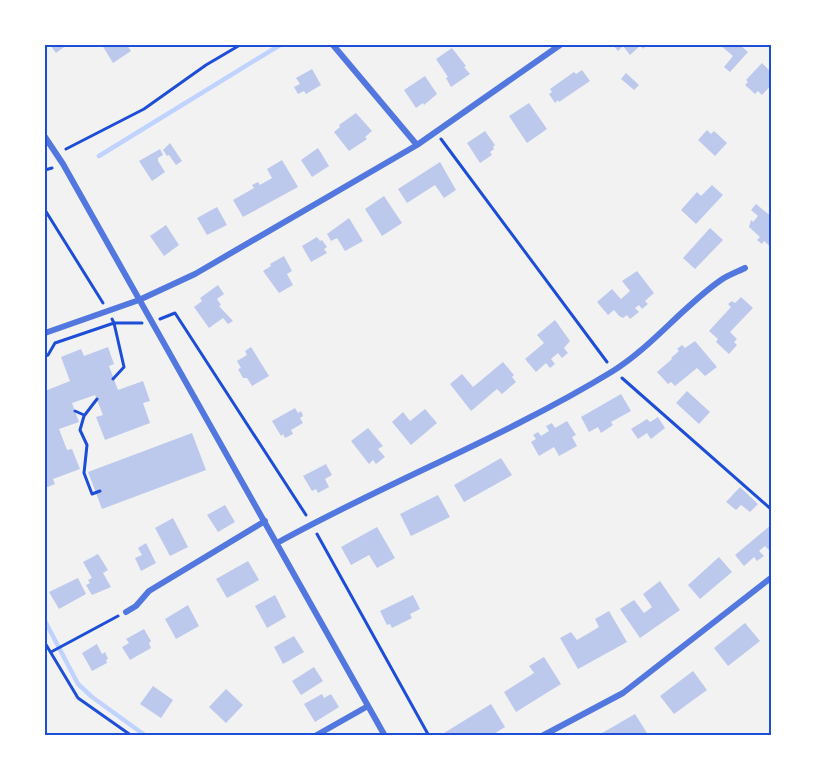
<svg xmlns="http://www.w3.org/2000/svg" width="817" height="781" font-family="Raleway,sans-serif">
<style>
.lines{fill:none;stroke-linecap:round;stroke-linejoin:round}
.stream{stroke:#bfd3fe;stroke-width:4.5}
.building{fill:#bdc9ec}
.path{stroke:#1d4ed8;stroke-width:3}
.minor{stroke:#5277de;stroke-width:6}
.neatline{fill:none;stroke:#1d4ed8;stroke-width:2}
</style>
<rect width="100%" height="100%" fill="#f2f2f2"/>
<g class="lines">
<path class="stream" d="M99 156 280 45
M45 621 78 684 92 697 146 736"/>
</g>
<path class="building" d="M50 45H67L56 53Z
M102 45H127L131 51 113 63Z
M613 45H647L643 49 641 45 630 55 623 46 618 51Z
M720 45H740L748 52 730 72 724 67 733 56Z
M452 48 466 66 464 67 470 74 451 87 446 78 448 77 436 59Z
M762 63 772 73V84L762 95 758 91 755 94 745 85 748 82 746 80Z
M312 69 321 85 306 94 304 91 298 94 294 87 300 84 296 78Z
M582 70 590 81 559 102 558 100 555 103 549 94 552 92 550 89 574 72 576 74Z
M626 73 639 85 634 90 621 79Z
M425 76 437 94 424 105 423 103 416 108 404 90Z
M529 103 547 129 527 143 509 116Z
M356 113 372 131 365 137 367 139 349 151 334 132 340 127 339 125Z
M707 130 711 134 714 131 727 143 715 156 698 140Z
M485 131 495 145 493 147 494 149 490 152 492 155 480 163 467 143Z
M170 143 182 161 176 165 169 155 167 156 163 150Z
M318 148 329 166 312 177 301 160Z
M160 149 163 155 158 158V161L165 172 152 181 139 161Z
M282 160 298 187 243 217 233 200 254 188 252 185 258 182 260 185 272 178 267 169Z
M440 162 456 190 444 198 435 185 407 203 398 189Z
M712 185 723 195 696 224 681 210 697 192 701 196Z
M384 196 402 223 382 236 365 209Z
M756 204 772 217V248L764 241 762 244 757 240 760 237 749 227 751 220 753 222 758 216 751 210Z
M217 207 227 225 207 235 197 218Z
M349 218 363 241 345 251 337 238 331 241 327 234Z
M166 225 179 245 164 256 150 236Z
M710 228 723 240 695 269 683 258Z
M317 237 320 241 322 240 327 247 324 249 327 253 311 262 302 246Z
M284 256 292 271 287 274 293 285 279 293 263 271 271 266 270 264Z
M637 271 654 293 645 301 648 304 642 309 639 305 635 308 639 312 630 319 627 315 623 318 619 316 614 310 608 315 597 302 612 289 621 299 630 291 622 281Z
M218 285 224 294 217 299 221 305 219 306 233 321 228 324 223 318 209 328 194 307 202 301 200 298Z
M741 297 753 308 730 332 737 339 734 342 737 345 729 354 716 342 718 339 709 331 731 307 728 304 732 301 735 303Z
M555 320 570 341 564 348 568 353 562 358 558 353 551 359 555 364 550 368 546 363 536 372 525 359 544 343 537 335Z
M695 341 717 367 705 376 697 368 675 386 671 382 668 384 657 372 672 359 671 358 679 351 677 349 682 345 685 348Z
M108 347 114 364 109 366 118 390 143 381 150 401 143 403 150 423 105 440 96 417 103 415 95 395 72 403 79 422 59 429 67 450 72 449 80 469 53 479 55 484 45 488V391L70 381 61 357 81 349 84 356Z
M251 347 269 376 252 386 247 378H243L238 369 241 368 237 361 247 355 245 351Z
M503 362 514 375 512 377 516 382 502 394 497 389 471 411 450 384 462 374 473 387Z
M687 391 710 412 699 424 676 403Z
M621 394 631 411 611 422 613 425 601 433 598 427 589 432 581 417Z
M295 408 298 413 301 411 303 416 300 418 303 423 291 430 293 434 285 438 283 434 281 436 272 421Z
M425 409 437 423 411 445 392 422 403 412 410 421Z
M658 417 665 428 651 439 647 433 638 439 631 429 647 419 650 422Z
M567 421 576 435 572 437 577 446 559 456 554 447 539 456 531 442 536 439 533 435 538 432 541 436 549 431 546 426 552 423 555 428Z
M368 428 383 446 378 449 385 457 376 464 373 460 369 464 351 441Z
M192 433 206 470 102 509 88 472Z
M501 458 512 475 464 502 454 485Z
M326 464 332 475 325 479 329 487 318 493 316 489 312 491 303 476Z
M740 487 758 504 750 512 741 505 736 510 726 502Z
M438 495 450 517 411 536 400 514Z
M225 505 235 522 218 532 207 515Z
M173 518 188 547 170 556 155 528Z
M772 524V548L769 550 765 546 759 551 764 556 757 561 754 557 744 566 735 555Z
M377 527 395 558 377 568 369 555 351 565 341 547Z
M146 543 156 563 141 571 135 558 142 555 138 548Z
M98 554 108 570 103 573 111 587 92 595 86 585 90 583 88 580 92 578 83 562Z
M719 557 732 572 700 599 688 585Z
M248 561 259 580 227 598 216 579Z
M78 578 86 594 59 609 49 592Z
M660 581 680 610 640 638 620 609 634 600 644 613 652 607 643 594Z
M275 595 286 617 267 628 255 606Z
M413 595 420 609 410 614 412 618 392 628 390 624 387 625 380 611Z
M188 605 199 626 176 639 165 619Z
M609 611 627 642 578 669 560 638 571 632 577 640 589 633 599 627 595 619Z
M745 623 760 641 728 666 714 648Z
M144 629 151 641 149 643 151 648 130 660 122 647 129 643 126 639Z
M294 636 304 652 283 664 274 647Z
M97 644 102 654 105 652 108 659 106 660 107 663 92 671 82 653Z
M544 657 561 684 516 712 504 692 534 673 529 666Z
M314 667 323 681 301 695 292 681Z
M693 671 707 690 674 714 660 696Z
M153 686 173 700 161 718 140 704Z
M226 689 243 705 226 723 209 707Z
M322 694 324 698 331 694 339 707 315 722 304 704Z
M491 704 505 727 491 736H446L444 733Z
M635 714 647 733 642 736H597Z"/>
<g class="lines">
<path class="path" d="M441 139 607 362
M66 149 144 109 206 65 240 45
M45 170 52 168
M45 210 103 303
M112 319 114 323H142
M160 319 175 313 306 515
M45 356 48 355 55 343 114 323 124 367 113 379
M622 378 772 510
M97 399 84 416 80 430 87 445 84 473 92 494 100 491
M75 411 84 415
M317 534 429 736
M45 643 78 698 132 736
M51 652 118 616"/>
<path class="minor" d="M333 45 417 145
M45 137 63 164 385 736
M45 333 139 300 195 274 417 145 560 45
M277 543C387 482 505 437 613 371 653 346 682 307 721 280 728 275 737 272 745 268
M126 612 136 606 149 591 265 521
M315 736 368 706
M542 736 623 693 772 577"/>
</g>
<rect width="817" height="781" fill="none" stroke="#ffffff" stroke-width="93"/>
<rect x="46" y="46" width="724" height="688" class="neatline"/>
</svg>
